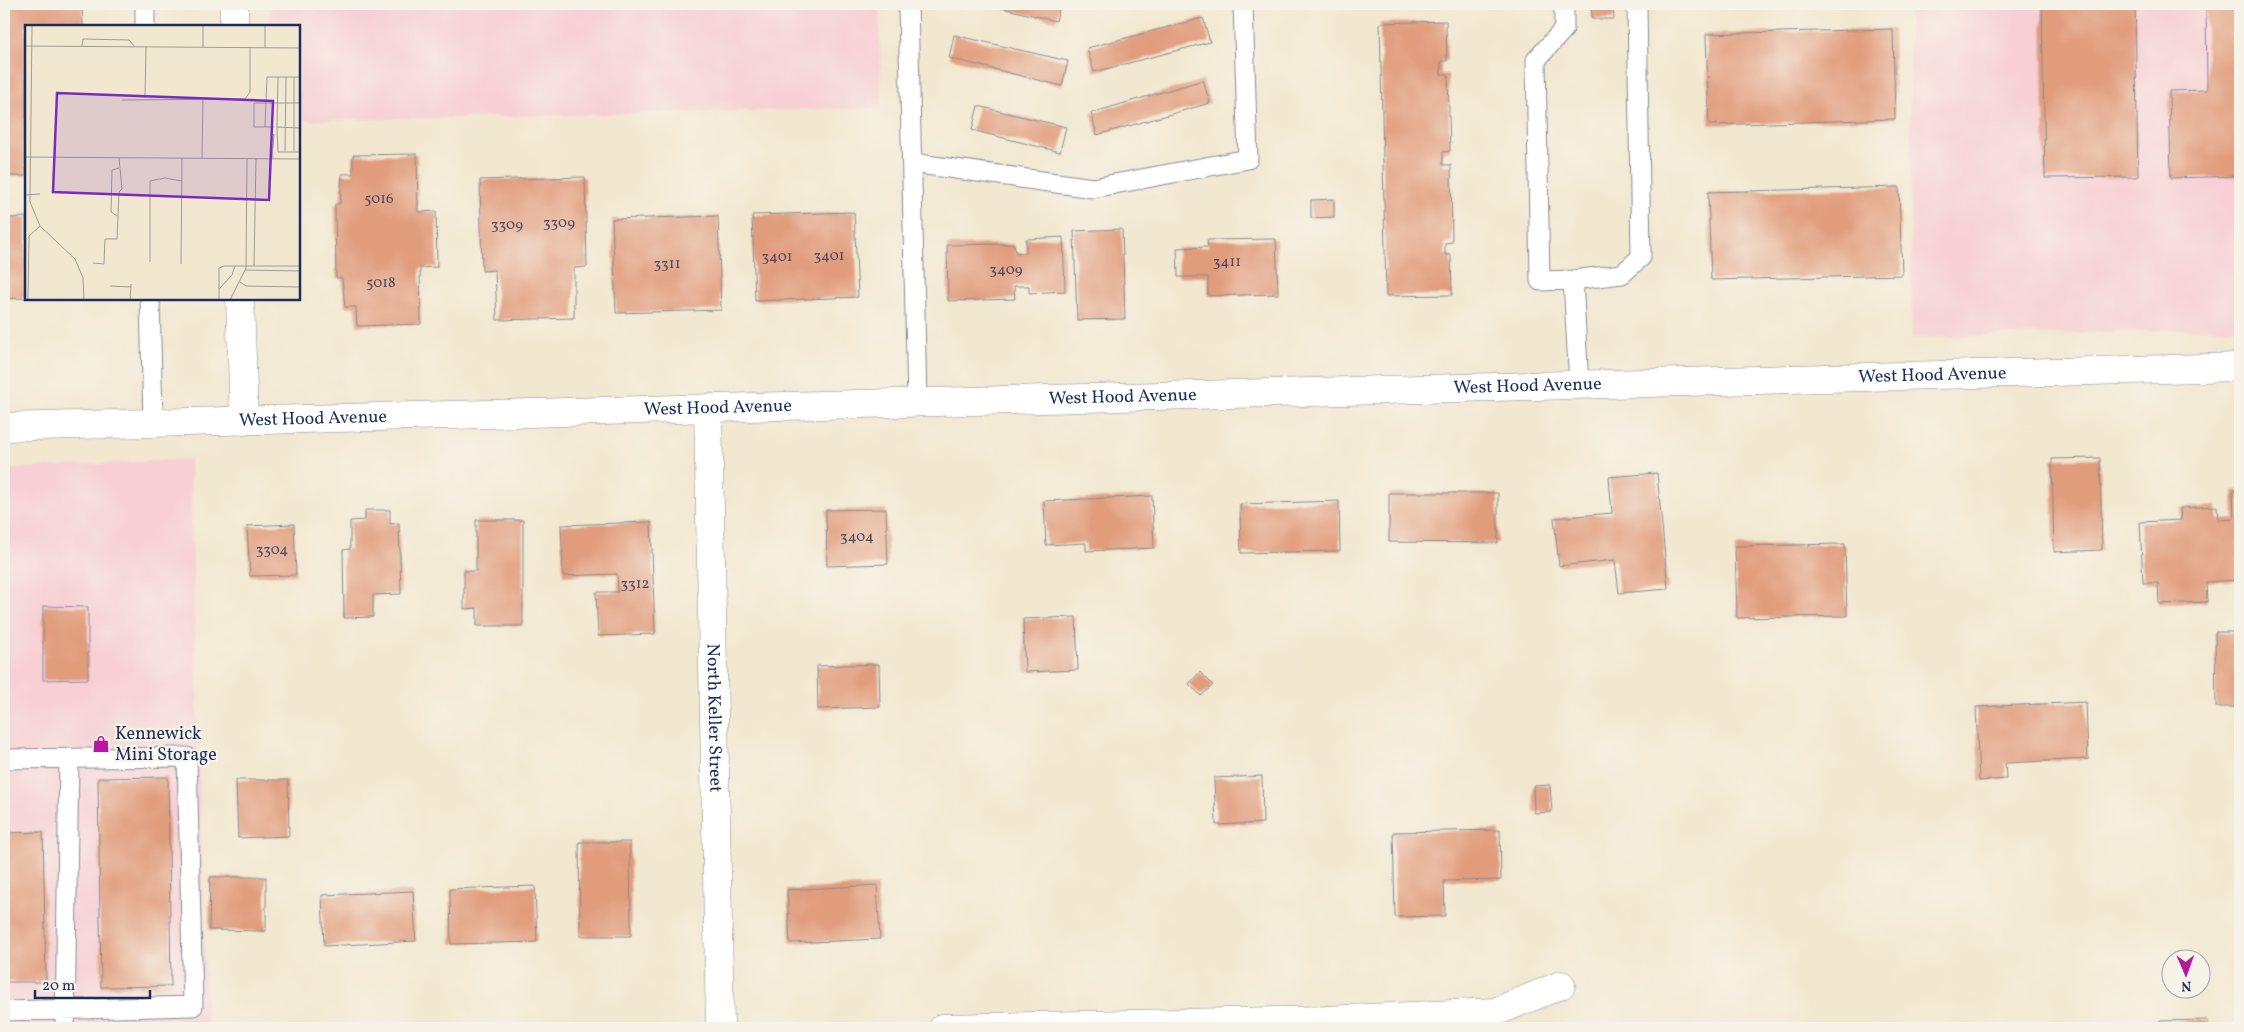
<svg xmlns="http://www.w3.org/2000/svg" width="2244" height="1032" font-family="Vollkorn,serif">
<style>
.built{fill:#f7cfd4}
.building{fill:#e19c7b}
.lines{fill:none;stroke-linecap:round;stroke-linejoin:round}
.lane-casing{stroke:#868b96;stroke-width:21}
.street-casing{stroke:#868b96;stroke-width:29}
.secondary-casing{stroke:#868b96;stroke-width:29}
.lane{stroke:#fff;stroke-width:19}
.street{stroke:#fff;stroke-width:28}
.secondary{stroke:#fff;stroke-width:28}
.labels{text-anchor:middle;dominant-baseline:central;stroke-width:4.5;stroke-linejoin:round;paint-order:stroke}
.number-label{font-size:15px;fill:#4c4a65}
.street-label{font-size:18px;fill:#1b2f5e;stroke:#f7f3e8}
.poi-label{font-size:18px;fill:#1b2f5e;stroke:#f7f3e8;text-anchor:start}
.inset-road{fill:none;stroke:#9c9da2;stroke-width:1}
.view{fill:#7b2cbf;fill-opacity:0.15;stroke:#7b2cbf;stroke-width:2.5}
.inset-edge{fill:none;stroke:#1b2f5e;stroke-width:2.5}
</style>
<rect width="100%" height="100%" fill="#f7f3e8"/>
<filter id="ink" filterUnits="userSpaceOnUse"><feTurbulence type="fractalNoise" baseFrequency=".02" numOctaves="2"/><feDisplacementMap in="SourceGraphic" scale="10" xChannelSelector="R" yChannelSelector="G"/><feConvolveMatrix kernelMatrix="1 2 1 2 8 2 1 2 1" color-interpolation-filters="sRGB"/></filter>
<filter id="wash" filterUnits="userSpaceOnUse"><feTurbulence type="fractalNoise" baseFrequency=".0096" numOctaves="4" result="noise"/><feDisplacementMap in="SourceGraphic" scale="20" xChannelSelector="R" yChannelSelector="G"/><feGaussianBlur stdDeviation="1.12" result="paint"/><feColorMatrix in="noise" values="0 0 0 0 0 0 0 0 0 0 0 0 0 0 0 0 0 1.4 0 .05"/><feComposite in="paint" operator="in"/></filter>
<g filter="url(#wash)">
<rect width="100%" height="100%" fill="#f2e7cf"/>
<path class="built" d="M270 4H879L882 108 299 121V26H270Z
M1909 4H2240V328L1912 338Z
M190 459 207 1028H4V469Z"/>
<g id="blocks">
<path class="building" d="M4 4H82L83 26H26V176H6Z
M986 4H1060L1056 21Z
M1591 4H1613L1614 19H1592Z
M2042 4H2135L2138 177 2045 178Z
M2206 4H2240V176L2171 178 2169 91 2207 90Z
M1203 18 1210 42 1094 72 1087 48Z
M1446 21 1447 61H1441V74H1448L1450 151 1443 152V165H1451L1452 242 1445 243V255H1451L1452 295 1386 296 1380 23Z
M1893 29 1895 119 1709 125 1706 34Z
M954 35 1068 61 1062 86 949 58Z
M1203 80 1210 103 1097 135 1091 113Z
M978 106 1066 127 1060 152 972 130Z
M417 154 418 212 436 211 437 267 420 268 421 324 357 326 356 307H345L342 278H336L335 204H340L342 174H353V155Z
M585 177 587 267 574 268V318L497 320 495 270 482 271 480 180Z
M1899 187 1902 275 1711 280 1708 192Z
M1334 199V217L1311 218V200Z
M8 209 9 218 26 217V298L4 299V210Z
M854 212 858 297 755 301 752 215Z
M718 216 721 310 616 313 612 219Z
M1122 229 1125 319 1077 320 1074 231Z
M1063 237 1065 291 1029 293V286H1014L1015 299 948 301 947 245 1014 244 1016 253H1026V239Z
M1276 239 1278 294 1208 296V277H1178L1177 248 1208 247 1207 240Z
M2100 458 2102 550 2054 552 2052 459Z
M1657 473 1668 589 1619 593 1615 560 1559 566 1554 518 1612 513 1609 477Z
M2240 490V578L2238 580 2206 582 2207 602 2159 604 2158 583H2143L2140 522 2181 520 2180 508 2217 506 2218 520 2234 519 2233 491Z
M1389 493H1498V543L1389 542Z
M1152 496 1154 548 1086 551V543L1046 545 1044 501Z
M1339 501 1340 551 1241 553 1240 504Z
M886 509 888 564 827 566 826 510Z
M365 510H390V524L399 523 401 594 373 595V617L344 618 343 550 350 549V521L365 520Z
M476 520H523V626H477V608L464 609V571H476Z
M651 522 655 634 598 636 596 592H618L617 574 563 576 561 525Z
M294 524 296 575 250 576 247 526Z
M1845 544 1847 616 1737 618 1735 546Z
M43 606 88 607V679L43 680Z
M1076 617 1078 670 1025 672 1023 619Z
M2215 632H2240V707H2216Z
M879 664 880 707 818 709 817 666Z
M1200 672 1213 685 1201 696 1189 684Z
M2086 702 2088 759 2005 763 2006 779 1979 781 1976 707Z
M1262 776 1263 823 1216 825 1214 778Z
M168 777 171 986 101 987 98 778Z
M236 780H288L289 836 238 838Z
M1550 785 1552 812 1534 813 1533 786Z
M1500 830 1501 880 1444 881 1445 916 1395 917 1393 832Z
M43 832 46 982H4V833Z
M579 842H630L631 936H580Z
M210 877H266V931L209 930Z
M877 885 880 939 790 943 787 890Z
M535 886 537 942 451 944 450 889Z
M413 891 416 941 324 946 322 895Z
M2208 1020V1028H2159V1021Z"/>
</g>
</g>
<g filter="url(#ink)">
<use href="#blocks" fill-opacity="0" stroke="#868b96" stroke-width="1"/>
<g class="lines">
<g class="lane-casing">
<path id="lane" d="M145 4V26
M908 4 917 403
M1564 4V29L1536 60 1540 281 1573 280 1579 385
M912 163 1093 188 1248 159 1243 4
M1573 280 1622 274 1641 257 1637 4
M150 299 153 423
M4 759 187 757 193 1006 4 1011
M65 1028 69 758"/>
</g>
<g class="street-casing">
<g id="street">
<path d="M234 4V26"/>
<path d="M240 299 244 421"/>
<path id="s1" d="M708 408 720 1028"/>
<path d="M943 1028 1326 1020 1495 1012 1561 985"/>
</g>
</g>
<g class="secondary-casing">
<g id="secondary">
<path id="s2" d="M4 427 2240 367"/>
</g>
</g>
<use href="#lane" class="lane"/>
<use href="#street" class="street"/>
<use href="#secondary" class="secondary"/>
</g>
</g>
<defs>
<g id="shop-bare" transform="scale(1.35)"><path d="M-5-2.5h2.3a2.7 3.5 0 0 1 5.4 0H5L5.5 6h-11ZM-1.5-2.5h3a1.5 2.3 0 0 0-3 0Z" fill="#b5179e" stroke="#f7f3e8" stroke-width="2.5" paint-order="stroke"/></g>
</defs>
<g fill-rule="evenodd">
<use href="#shop-bare" x="101" y="744"/>
</g>
<g class="labels">
<g class="number-label">
<text x="379" y="199">5016</text>
<text x="559" y="223">3309</text>
<text x="507" y="225">3309</text>
<text x="829" y="256">3401</text>
<text x="777" y="257">3401</text>
<text x="1227" y="262">3411</text>
<text x="667" y="264">3311</text>
<text x="1006" y="270">3409</text>
<text x="381" y="283">5018</text>
<text x="857" y="537">3404</text>
<text x="272" y="550">3304</text>
<text x="635" y="584">3312</text>
</g>
<g class="street-label">
<text stroke="none"><textPath href="#s2" startOffset="1929">West Hood Avenue</textPath></text>
<text stroke="none"><textPath href="#s2" startOffset="1524">West Hood Avenue</textPath></text>
<text stroke="none"><textPath href="#s2" startOffset="1119">West Hood Avenue</textPath></text>
<text stroke="none"><textPath href="#s2" startOffset="714">West Hood Avenue</textPath></text>
<text stroke="none"><textPath href="#s2" startOffset="309">West Hood Avenue</textPath></text>
<text stroke="none"><textPath href="#s1" startOffset="310">North Keller Street</textPath></text>
</g>
<g class="poi-label">
<text x="115" y="734">Kennewick<tspan x="115" dy="21">Mini Storage</tspan></text>
</g>
</g>
<g transform="translate(25 25)">
<rect width="275" height="275" fill="#f2e7cf"/>
<path class="inset-road" d="M7 0 5 177 15 201 50 234 58 253 59 275M0 21 275 23M57 21 58 14 104 15 110 22M178 22V0M240 23V0M275 52H253L252 102 253 127H275M120 73 121 22M97 75 220 74 225 67V22M240 102 242 52H253M249 102H229V78H275M252 102 275 103M260 127 261 52M269 127V52M0 132 275 134M177 133 178 73M248 134 247 116 249 109 248 123M0 170 15 169M92 191 86 187 87 145 94 143M125 237V156L140 153 157 156M68 238 79 239 80 214H92L94 167 97 164 94 133M156 239 157 133M229 241 231 134M220 245 275 246M215 257 221 261 275 262M85 261 106 262M194 264 207 250 210 241M3 275 4 211 15 201M105 275 106 259M194 275V243L199 241H275M205 275 221 243 222 134"/>
<path class="view" d="M32 68 248 76 244 175 28 167Z"/>
<rect width="275" height="275" class="inset-edge"/>
</g>
<rect width="2244" height="1032" fill="none" stroke="#f7f3e8" stroke-width="20"/>
<g transform="translate(2186 974) rotate(178)"><circle r="24" fill="#f7f3e8" stroke="#9fa5b1"/>
<path d="M0-4L9 19L0 12L-9 19Z" fill="#b5179e"/>
<text y="-8" font-size="14" font-weight="bold" text-anchor="middle" fill="#1b2f5e">N</text>
</g>
<path d="M35 990v8h115v-8" fill="none" stroke="#1b2f5e" stroke-width="2.5"/>
<text x="42" y="990" font-size="15" fill="#1b2f5e" stroke="#f7f3e8" stroke-width="4" paint-order="stroke">20 m</text>
</svg>
